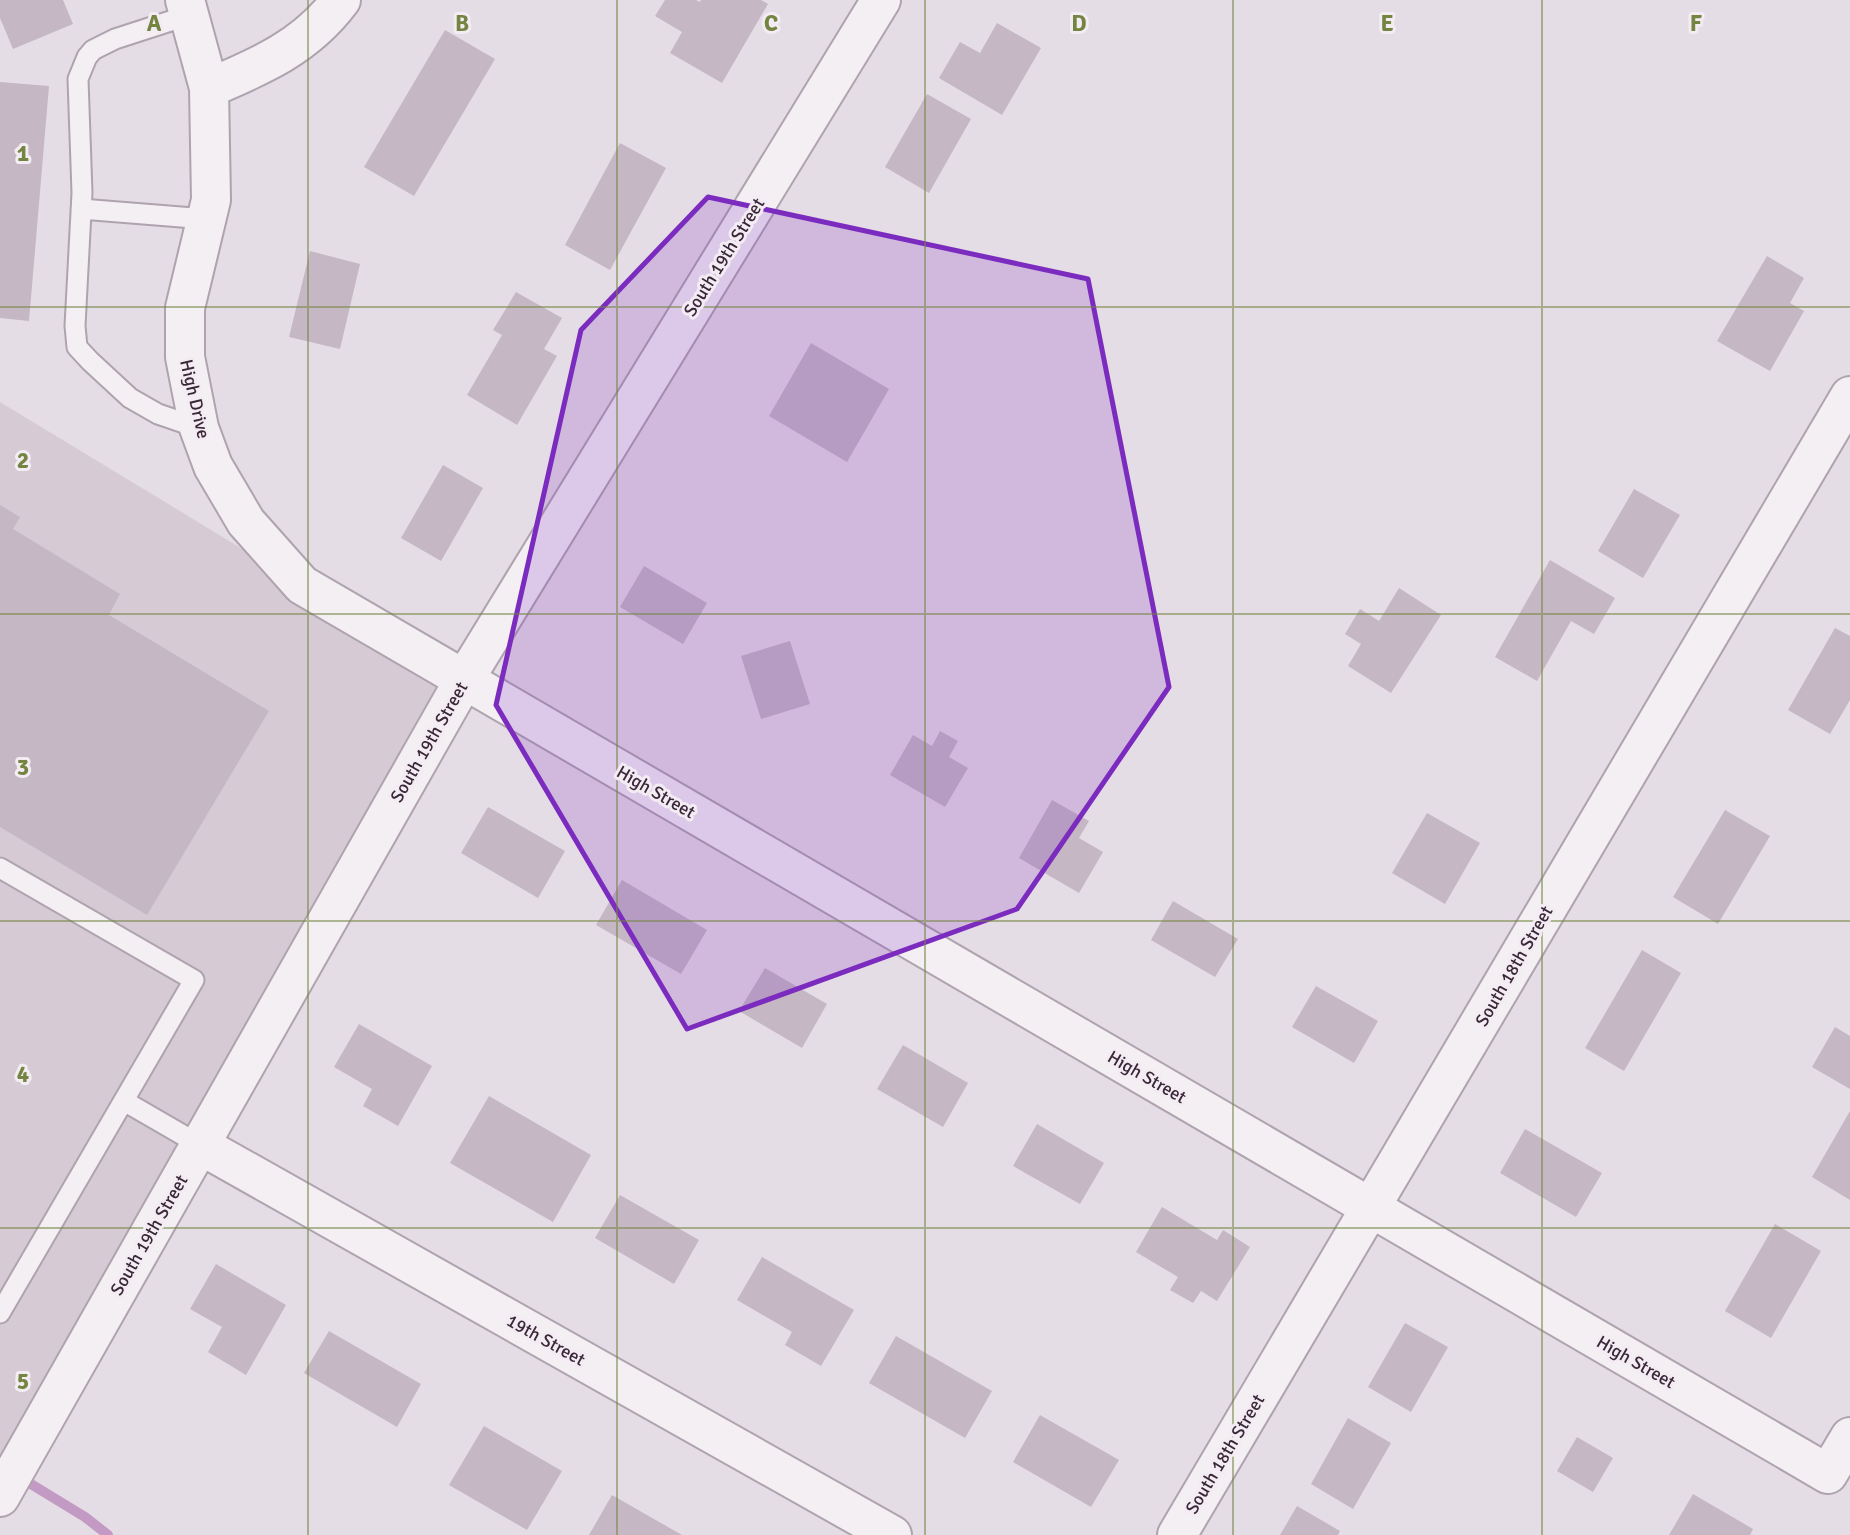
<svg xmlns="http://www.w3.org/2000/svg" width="1850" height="1535" font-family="Signika,sans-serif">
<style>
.built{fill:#d6cbd5}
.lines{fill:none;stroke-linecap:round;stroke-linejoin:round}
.stream{stroke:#c39ac3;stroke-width:10}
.building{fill:#c5b7c3}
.lane-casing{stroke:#aea3ae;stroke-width:23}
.street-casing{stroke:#aea3ae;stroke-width:42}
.lane{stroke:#f4eff3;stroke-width:19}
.street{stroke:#f4eff3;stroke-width:38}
.marked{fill:#7b2cbf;fill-opacity:0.2;stroke:#7b2cbf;stroke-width:5;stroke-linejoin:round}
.grid{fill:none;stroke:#748542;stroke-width:2;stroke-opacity:0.55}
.labels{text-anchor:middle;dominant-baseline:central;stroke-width:6;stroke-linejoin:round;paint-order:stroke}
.street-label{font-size:18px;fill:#3a2738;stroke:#f3ecf3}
.grid-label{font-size:23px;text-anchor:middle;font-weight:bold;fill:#748542;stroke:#f3ecf3;stroke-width:6;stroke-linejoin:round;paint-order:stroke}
</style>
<rect width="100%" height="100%" fill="#e5dde5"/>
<path class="built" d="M0 402 302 585 464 680 0 1497Z"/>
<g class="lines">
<path class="stream" d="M26 1481 85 1517 108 1535"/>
</g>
<path class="building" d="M0 0H63L73 24 13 49 0 18Z
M665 0H696L700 2 701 0H761L768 4 722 83 670 53 682 32 655 16Z
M997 23 1041 48 1002 115 939 78 960 42 980 53Z
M445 30 495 59 414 196 364 167Z
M0 82 49 86 29 321 0 318Z
M927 94 971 119 929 193 885 167Z
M620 143 666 168 610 270 565 245Z
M310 251 360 264 340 349 289 337Z
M1767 256 1804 278 1790 303 1804 311 1770 371 1717 341Z
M516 292 562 318 544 349 557 356 517 425 467 395 502 335 493 330Z
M811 343 889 389 847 462 769 416Z
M443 465 483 488 441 561 401 538Z
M1634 489 1680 515 1643 578 1598 551Z
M0 505 20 517 13 529 120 594 109 615 269 711 147 915 0 827Z
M1550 560 1615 598 1594 634 1571 621 1537 681 1495 657Z
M644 566 707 603 683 644 620 607Z
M1399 588 1441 615 1391 693 1348 666 1361 644 1345 634 1360 609 1379 621Z
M1835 628 1850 636V700L1830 734 1788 710Z
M790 641 810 704 761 719 741 656Z
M940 731 958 741 949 757 968 768 945 807 890 775 913 735 932 746Z
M1052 800 1089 821 1079 838 1103 852 1079 893 1019 858Z
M488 807 565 851 538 898 461 853Z
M1725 810 1770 836 1718 924 1673 897Z
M1427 813 1480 843 1445 904 1392 873Z
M622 880 707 930 681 974 596 925Z
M1173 901 1238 939 1215 977 1151 940Z
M1642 950 1681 973 1624 1071 1585 1048Z
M765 968 827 1004 802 1048 739 1011Z
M1316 986 1378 1021 1354 1063 1292 1027Z
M359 1024 432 1066 398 1126 363 1106 372 1089 334 1067Z
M1835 1027 1850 1036V1089L1812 1067Z
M903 1045 968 1083 943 1127 877 1089Z
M489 1096 591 1155 553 1222 450 1163Z
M1850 1111V1200L1812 1177Z
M1037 1124 1104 1163 1080 1204 1013 1166Z
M1525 1129 1602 1173 1576 1217 1500 1173Z
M620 1195 699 1240 674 1284 595 1238Z
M1162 1207 1217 1240 1223 1230 1250 1247 1217 1301 1201 1291 1193 1303 1170 1290 1178 1277 1136 1252Z
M1775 1224 1821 1251 1771 1338 1725 1311Z
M762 1257 854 1310 821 1366 785 1345 792 1332 737 1300Z
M216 1264 286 1305 246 1375 208 1352 222 1327 190 1309Z
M1405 1323 1448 1347 1411 1412 1368 1387Z
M329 1331 421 1384 397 1427 304 1373Z
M896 1336 992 1391 965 1438 869 1383Z
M1040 1415 1119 1460 1091 1507 1013 1462Z
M1348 1418 1391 1443 1353 1509 1311 1484Z
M484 1426 562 1471 527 1530 449 1485Z
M1577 1437 1613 1458 1593 1492 1557 1471Z
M1693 1494 1753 1529 1750 1535H1669Z
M612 1495 682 1535H589Z
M1297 1506 1340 1531 1338 1535H1280Z"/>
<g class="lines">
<g class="lane-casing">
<path id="lane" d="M189 15 115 39 93 50 87 57 78 79 82 193 75 326 77 347 90 361 130 398 158 414 199 428
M81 209 206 219
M0 868 194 980 0 1313
M124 1101 200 1145"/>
</g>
<g class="street-casing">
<path id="street" d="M185 0 209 88 211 200 185 308V357L199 428 213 466 246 522 302 585 1828 1474 1850 1437
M209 88C261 66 306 47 341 0
M200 1145 892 1535
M0 1497 464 680 881 0
M1177 1535 1850 396"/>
</g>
<use href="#lane" class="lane"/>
<use href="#street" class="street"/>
</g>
<path class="marked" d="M708 197 1088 279 1169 687 1017 909 687 1029 496 705 581 330Z"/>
<path class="grid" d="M308 0V1535M617 0V1535M925 0V1535M1233 0V1535M1542 0V1535M0 307H1850M0 614H1850M0 921H1850M0 1228H1850"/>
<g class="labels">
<g class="street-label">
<text transform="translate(724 257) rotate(-58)">South 19th Street</text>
<text transform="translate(195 399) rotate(77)">High Drive</text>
<text transform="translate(429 742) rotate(-60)">South 19th Street</text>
<text transform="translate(656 792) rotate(30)">High Street</text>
<text transform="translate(1514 966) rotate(-60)">South 18th Street</text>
<text transform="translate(1147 1077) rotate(30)">High Street</text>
<text transform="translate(149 1235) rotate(-60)">South 19th Street</text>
<text transform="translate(546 1340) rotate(29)">19th Street</text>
<text transform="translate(1636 1362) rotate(30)">High Street</text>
<text transform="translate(1225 1454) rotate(-59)">South 18th Street</text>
</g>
</g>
<g class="grid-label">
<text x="154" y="31">A</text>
<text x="462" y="31">B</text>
<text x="771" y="31">C</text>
<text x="1079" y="31">D</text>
<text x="1387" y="31">E</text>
<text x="1696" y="31">F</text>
<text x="23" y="161">1</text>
<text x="23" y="468">2</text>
<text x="23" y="775">3</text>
<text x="23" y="1082">4</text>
<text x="23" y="1389">5</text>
</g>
</svg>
